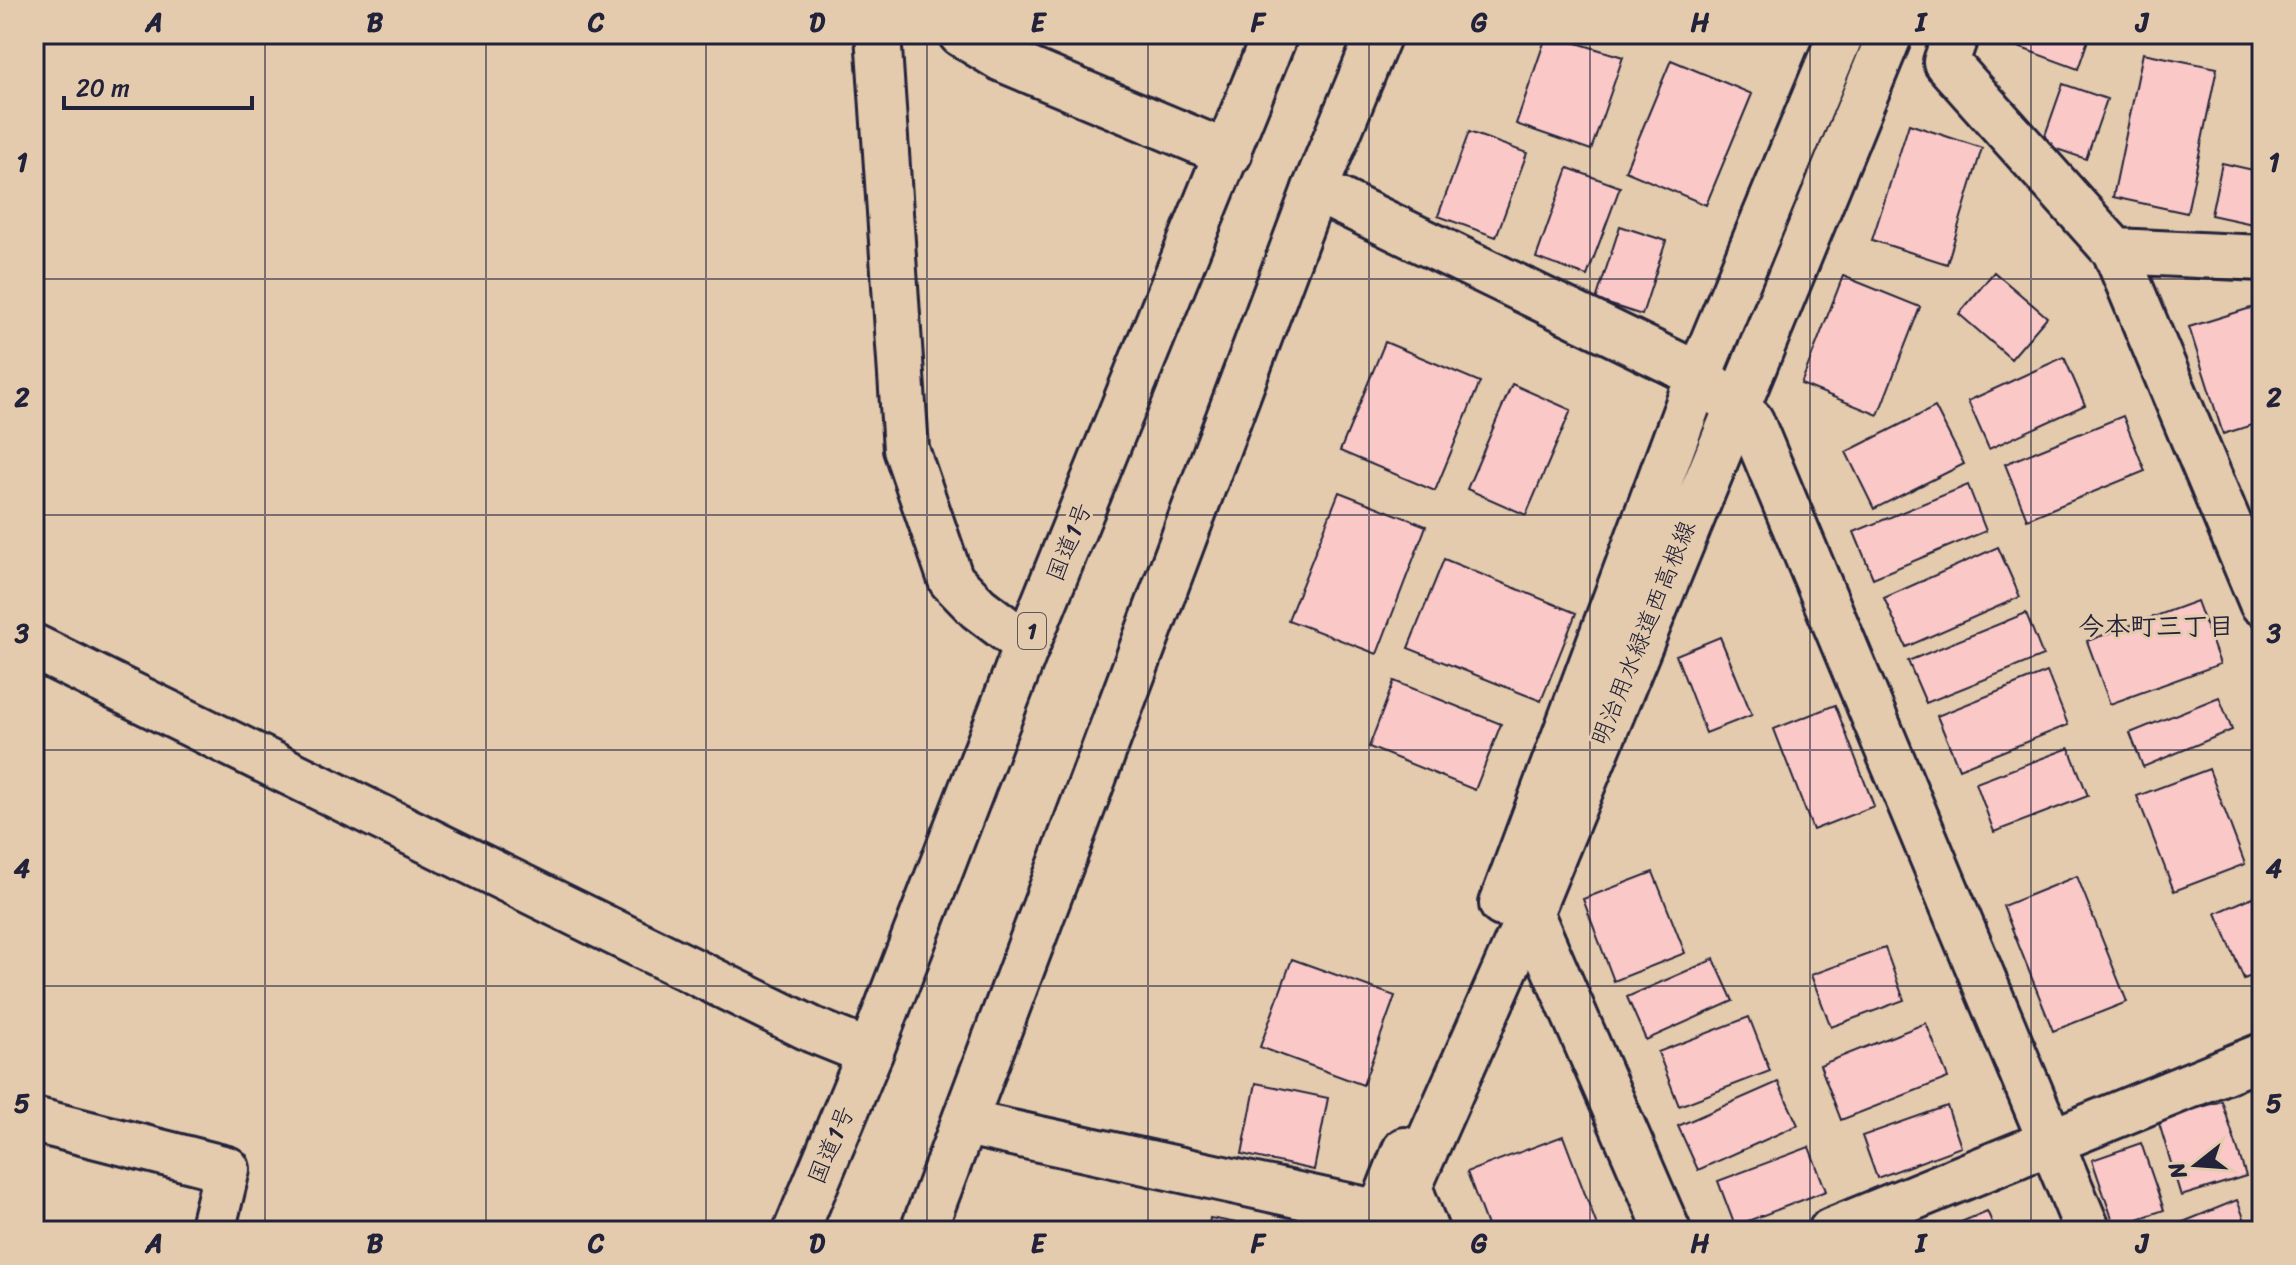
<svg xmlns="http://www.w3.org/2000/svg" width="2296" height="1265" font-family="Sriracha,'Klee One',sans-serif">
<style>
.building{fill:#fac9c7;stroke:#22223b;stroke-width:2}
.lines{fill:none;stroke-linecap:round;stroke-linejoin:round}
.minor-casing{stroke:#22223b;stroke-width:50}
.highway-casing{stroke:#22223b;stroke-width:50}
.minor{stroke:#e5cbad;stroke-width:44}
.highway{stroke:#e5cbad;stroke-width:44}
.grid{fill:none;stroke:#22223b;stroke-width:2;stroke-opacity:0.55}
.labels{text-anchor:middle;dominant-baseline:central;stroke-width:6;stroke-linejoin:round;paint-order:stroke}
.shield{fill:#e5cbad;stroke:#5c555d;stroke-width:2}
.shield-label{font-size:22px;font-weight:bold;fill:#22223b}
.street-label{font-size:24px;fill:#22223b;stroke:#e5cbad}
.neighbourhood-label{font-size:26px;font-weight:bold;fill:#22223b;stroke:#e5cbad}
.neatline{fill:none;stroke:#22223b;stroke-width:3}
.grid-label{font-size:26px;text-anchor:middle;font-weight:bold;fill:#22223b}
</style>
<rect width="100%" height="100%" fill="#e5cbad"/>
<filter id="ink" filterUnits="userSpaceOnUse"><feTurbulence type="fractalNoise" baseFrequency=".0125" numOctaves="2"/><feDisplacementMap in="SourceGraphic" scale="16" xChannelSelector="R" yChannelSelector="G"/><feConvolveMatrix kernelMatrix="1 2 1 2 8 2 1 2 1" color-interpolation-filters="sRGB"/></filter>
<g filter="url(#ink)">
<path class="building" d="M1547 34 1623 57 1591 150 1516 124Z
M2017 34H2090L2078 69 2013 45Z
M2143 53 2217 68 2187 213 2113 197Z
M1671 60 1752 94 1706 205 1625 171Z
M2063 84 2107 99 2086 159 2042 144Z
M1909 124 1982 148 1947 264 1872 240Z
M1469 132 1527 153 1496 237 1438 216Z
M2222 163 2262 172V226L2211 215Z
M1568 168 1620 187 1587 276 1536 258Z
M1620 226 1666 241 1642 315 1596 300Z
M1994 272 2047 317 2011 359 1959 314Z
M1843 276 1920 307 1878 415 1801 384Z
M2254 307 2262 332V422L2223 434 2189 327Z
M1385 342 1480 382 1435 491 1340 451Z
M2064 357 2085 405 1989 449 1968 401Z
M1512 384 1571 410 1526 515 1467 489Z
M1935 407 1964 464 1874 509 1846 452Z
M2123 416 2145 471 2027 519 2005 464Z
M1968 485 1986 531 1873 578 1854 532Z
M1339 492 1426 526 1377 654 1288 620Z
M1998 547 2020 597 1906 647 1884 598Z
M1444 559 1576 613 1541 701 1408 648Z
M2197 601 2220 664 2110 704 2087 641Z
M2026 613 2043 656 1926 703 1908 661Z
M1720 637 1752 715 1706 733 1676 655Z
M2047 672 2068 725 1959 769 1937 716Z
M1394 681 1501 724 1475 790 1369 747Z
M2219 697 2232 730 2143 767 2130 733Z
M1835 705 1874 806 1813 830 1774 729Z
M2069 748 2088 796 1994 832 1976 783Z
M2209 769 2245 864 2174 891 2137 796Z
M1653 872 1685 953 1614 981 1583 899Z
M2077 876 2127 1002 2053 1031 2003 906Z
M2262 893V972L2244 979 2216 913Z
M1885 948 1904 1000 1831 1027 1811 975Z
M1292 959 1395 996 1363 1085 1260 1047Z
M1714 959 1733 1001 1646 1040 1627 997Z
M1749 1017 1770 1071 1679 1106 1658 1052Z
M1926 1023 1948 1078 1841 1120 1820 1065Z
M1778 1082 1798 1125 1698 1170 1678 1126Z
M1256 1083 1328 1098 1314 1170 1242 1154Z
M2222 1101 2246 1176 2181 1196 2158 1120Z
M1947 1106 1961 1147 1877 1178 1862 1136Z
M1563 1136 1599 1231H1489L1467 1172Z
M2141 1143 2164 1210 2115 1227 2092 1160Z
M1809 1147 1826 1191 1735 1226 1718 1181Z
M2237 1200 2249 1231H2161Z
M1987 1211 1996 1231H1940Z
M1210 1218 1279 1231H1208Z"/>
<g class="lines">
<g class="minor-casing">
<path id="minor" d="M878 34 906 449 951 580 978 608 1027 645
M961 34 1002 59 1229 154
M1956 34 1946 62 2115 251 2262 258
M1315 189 1699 375 1751 421 2088 1231
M2115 251 2262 603
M34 647 813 1030 870 1053
M1523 896 1668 1231
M1502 904 1699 375 1841 34
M34 1120 227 1169 212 1231
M966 1123 1380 1213
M1387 1231 1380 1213 1405 1150
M1426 1231 1409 1187 1531 911 1890 34
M1831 1231 2262 1056"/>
</g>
<g class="highway-casing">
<path id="highway" d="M796 1231 870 1053 1027 645 1275 34
M923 1231 1315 189 1379 34"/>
</g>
<use href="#minor" class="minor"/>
<use href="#highway" class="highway"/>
</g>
</g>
<path class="grid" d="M265 34V1231M486 34V1231M706 34V1231M927 34V1231M1148 34V1231M1369 34V1231M1590 34V1231M1810 34V1231M2031 34V1231M34 279H2262M34 515H2262M34 750H2262M34 986H2262"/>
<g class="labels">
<rect class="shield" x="1018" y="613" width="28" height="36" rx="6"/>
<g class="shield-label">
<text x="1032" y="631">1</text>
</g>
<g class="street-label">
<text transform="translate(1069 542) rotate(-68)">国道1号</text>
<text transform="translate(1643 633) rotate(-68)">明治用水緑道西高根線</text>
<text transform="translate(831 1145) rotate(-67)">国道1号</text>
</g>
<g class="neighbourhood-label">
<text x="2156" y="626">今本町三丁目</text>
</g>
</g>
<rect width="2296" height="1265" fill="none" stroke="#e5cbad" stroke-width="88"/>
<g transform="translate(2196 1165) rotate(253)" stroke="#e5cbad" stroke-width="6" paint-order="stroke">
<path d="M0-6L14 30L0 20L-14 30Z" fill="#22223b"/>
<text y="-12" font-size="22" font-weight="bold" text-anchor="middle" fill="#22223b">N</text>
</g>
<path d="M64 96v12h188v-12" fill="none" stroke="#22223b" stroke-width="4"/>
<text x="76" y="96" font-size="24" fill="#22223b" stroke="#e5cbad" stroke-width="6" paint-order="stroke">20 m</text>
<rect x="44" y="44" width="2208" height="1177" class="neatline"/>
<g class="grid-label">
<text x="154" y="31">A</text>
<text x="375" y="31">B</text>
<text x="596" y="31">C</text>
<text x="817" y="31">D</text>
<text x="1038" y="31">E</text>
<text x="1258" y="31">F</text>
<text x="1479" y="31">G</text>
<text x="1700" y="31">H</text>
<text x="1921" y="31">I</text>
<text x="2142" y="31">J</text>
<text x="22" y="171">1</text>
<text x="2274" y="171">1</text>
<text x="22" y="406">2</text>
<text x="2274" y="406">2</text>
<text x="22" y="642">3</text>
<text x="2274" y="642">3</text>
<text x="22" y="877">4</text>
<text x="2274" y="877">4</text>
<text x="22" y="1112">5</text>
<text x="2274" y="1112">5</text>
<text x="154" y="1252">A</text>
<text x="375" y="1252">B</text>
<text x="596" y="1252">C</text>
<text x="817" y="1252">D</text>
<text x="1038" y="1252">E</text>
<text x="1258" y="1252">F</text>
<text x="1479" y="1252">G</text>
<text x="1700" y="1252">H</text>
<text x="1921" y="1252">I</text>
<text x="2142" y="1252">J</text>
</g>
</svg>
